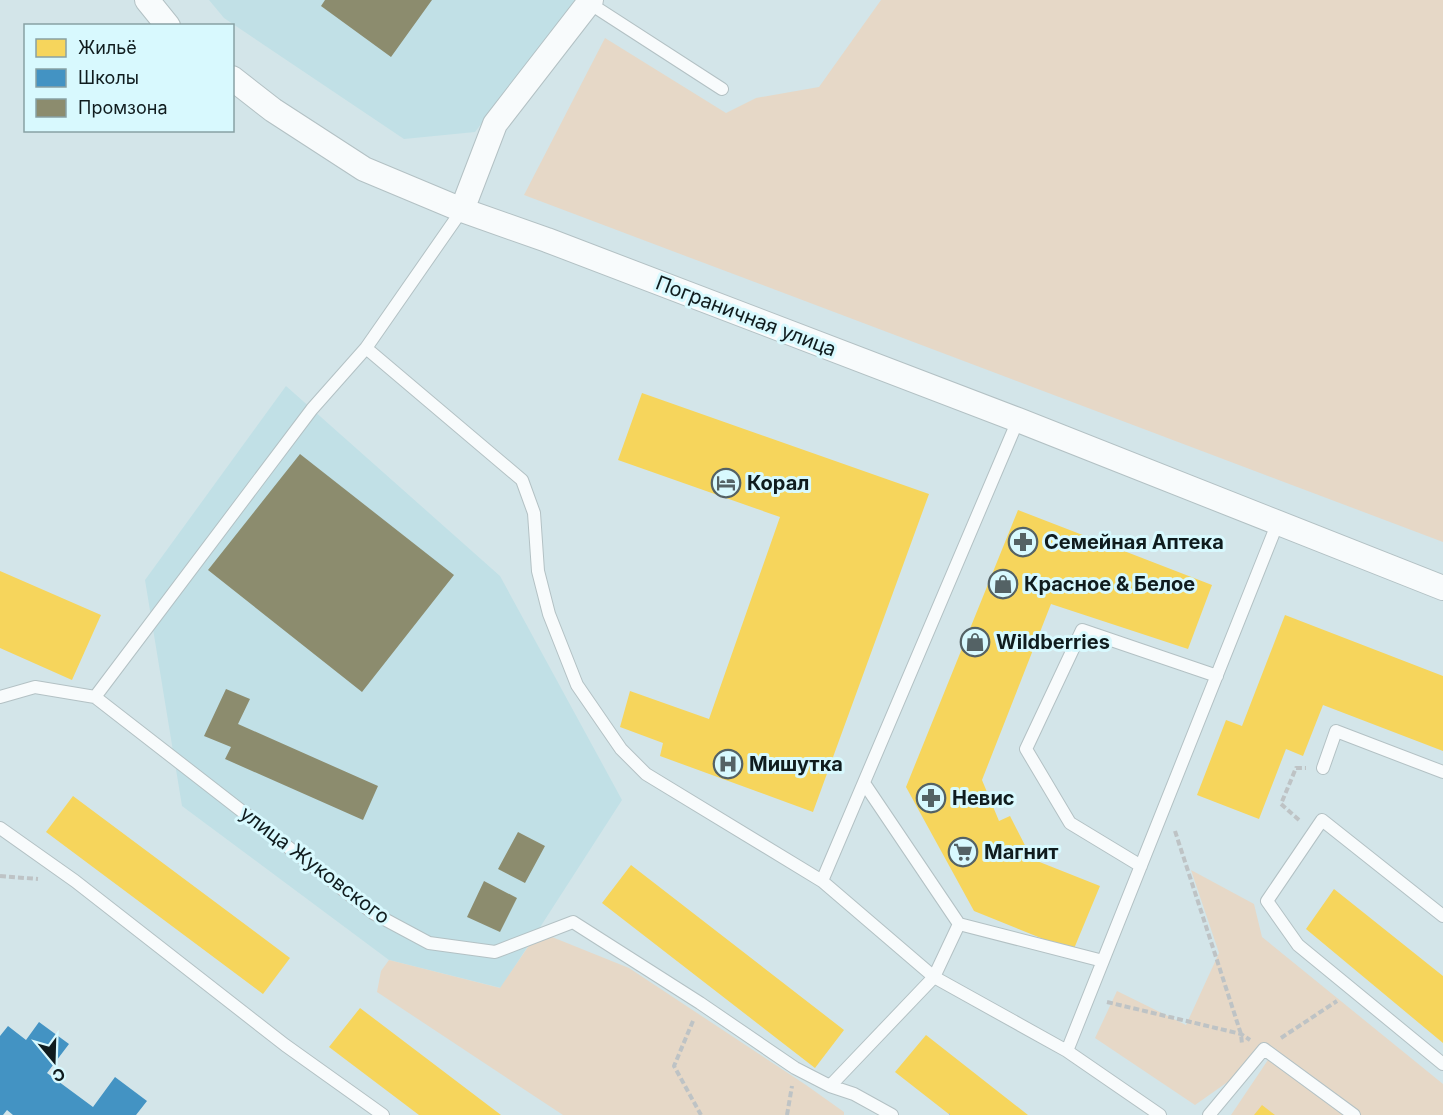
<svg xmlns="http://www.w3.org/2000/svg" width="1443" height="1115" font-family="Inter,sans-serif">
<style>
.built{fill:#c1e0e6}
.green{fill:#e6d8c7}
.homes{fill:#f6d55c}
.schools{fill:#4393c3}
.industry{fill:#8c8c6e}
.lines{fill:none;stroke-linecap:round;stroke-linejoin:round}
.service-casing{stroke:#b3c1c4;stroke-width:14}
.minor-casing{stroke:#b3c1c4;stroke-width:26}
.path{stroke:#bec3c5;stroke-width:4;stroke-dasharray:6 3;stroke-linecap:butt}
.service{stroke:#f8fbfc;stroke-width:12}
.minor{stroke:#f8fbfc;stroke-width:24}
.labels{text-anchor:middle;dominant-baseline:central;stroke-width:6;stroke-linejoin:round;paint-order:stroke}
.street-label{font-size:20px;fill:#101c1e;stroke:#d8f9fe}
.poi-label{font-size:20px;font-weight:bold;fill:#101c1e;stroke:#d8f9fe;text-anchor:start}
</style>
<rect width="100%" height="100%" fill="#d3e5e9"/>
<path class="built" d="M209 0H576L475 132 404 139 224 18Z
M286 386 500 576 622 800 501 988 389 960 182 806 145 580Z"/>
<path class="green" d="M881 0H1443V542L524 195 605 38 726 113 756 98 819 87Z
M1191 870 1254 904 1262 937 1443 1084V1115H1231L1276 1048 1195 1105 1095 1038 1117 991 1186 1025 1219 953Z
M552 937 629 968 806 1085 844 1112V1115H563L377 992 381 971 389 960 500 988 530 944Z"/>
<path class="homes" d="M642 393 929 494 813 812 660 756 663 743 620 727 630 691 709 719 780 517 618 460Z
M1018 510 1212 585 1188 649 1051 604 982 780 999 821 1010 816 1032 859 1100 886 1073 951 974 911 906 787Z
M0 571 101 615 72 680 0 648Z
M1285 615 1443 676V751L1323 705 1303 756 1286 749 1259 819 1197 795 1226 720 1242 726Z
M73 796 290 958 263 994 46 832Z
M631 865 844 1030 815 1068 602 903Z
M1334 889 1443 976V1043L1306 929Z
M360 1008 501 1115H419L329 1047Z
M926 1035 1028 1115H950L895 1072Z
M1262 1105 1275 1115H1254Z"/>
<path class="schools" d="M39 1022 69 1044 47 1073 93 1107 115 1077 147 1101 136 1115H13L7 1110 3 1115H0V1036L8 1026 26 1040Z"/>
<path class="industry" d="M325 0H432L391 57 321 6Z
M300 454 454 575 362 692 208 570Z
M226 689 250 699 238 724 378 786 363 820 225 759 231 747 204 736Z
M518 832 545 846 525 883 498 869Z
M484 881 517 898 500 932 467 917Z"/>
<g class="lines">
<g class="service-casing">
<path id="service" d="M589 3 722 89
M366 348 522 480 534 513 538 571 549 614 577 685 621 749 646 774 822 881 934 977 1067 1051 1160 1115
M0 697 35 687 95 697 373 913 429 943 495 952 573 922 700 1003 795 1068 830 1086 854 1094 892 1115
M95 697 312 409 366 348 462 210
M1323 768 1336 731 1443 772
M864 783 959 924 1103 961
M0 828 75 881 285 1045 383 1115
M1141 866 1070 823 1026 749 1082 630 1217 676
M822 881 1018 420
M1443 916 1322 820 1267 901 1298 945 1443 1064
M1067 1051 1278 522
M830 1086 934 977 959 924
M1209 1115 1264 1049 1354 1115"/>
</g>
<g class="minor-casing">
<path id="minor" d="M147 0 168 26
M232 78 273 110 364 169 462 210 547 240 1018 420 1443 588
M462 210 495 124 591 0"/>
</g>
<path class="path" d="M1299 820 1281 804 1296 768H1306
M1175 831 1241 1034 1242 1044
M0 876 38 879
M1107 1002 1241 1034 1250 1040
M693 1021 674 1066 701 1115
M1281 1038 1337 1001
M787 1115 792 1086
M949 1115H950"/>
<use href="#service" class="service"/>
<use href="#minor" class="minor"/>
</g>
<defs>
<g id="hotel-ring" transform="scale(1.5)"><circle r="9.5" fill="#d8f9fe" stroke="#546265" stroke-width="1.5"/><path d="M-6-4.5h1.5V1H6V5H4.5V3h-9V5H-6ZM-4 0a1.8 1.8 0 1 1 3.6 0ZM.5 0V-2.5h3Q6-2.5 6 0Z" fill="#546265"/></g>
<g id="pharmacy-ring" transform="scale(1.5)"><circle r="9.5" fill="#d8f9fe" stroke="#546265" stroke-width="1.5"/><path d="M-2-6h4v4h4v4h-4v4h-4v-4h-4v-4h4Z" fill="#546265"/></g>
<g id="shop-ring" transform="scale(1.5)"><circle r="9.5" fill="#d8f9fe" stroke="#546265" stroke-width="1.5"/><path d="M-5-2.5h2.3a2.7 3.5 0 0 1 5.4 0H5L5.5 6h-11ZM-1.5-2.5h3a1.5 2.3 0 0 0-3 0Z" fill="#546265"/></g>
<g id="hospital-ring" transform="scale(1.5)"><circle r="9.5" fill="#d8f9fe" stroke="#546265" stroke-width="1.5"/><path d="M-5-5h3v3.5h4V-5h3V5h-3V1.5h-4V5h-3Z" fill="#546265"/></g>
<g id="supermarket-ring" transform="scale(1.5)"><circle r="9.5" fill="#d8f9fe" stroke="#546265" stroke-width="1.5"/><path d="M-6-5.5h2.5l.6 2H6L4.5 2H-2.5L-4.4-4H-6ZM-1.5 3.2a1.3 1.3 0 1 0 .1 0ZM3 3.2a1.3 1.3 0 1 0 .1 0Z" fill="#546265"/></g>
</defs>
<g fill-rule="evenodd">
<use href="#hotel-ring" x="726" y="483"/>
<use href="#pharmacy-ring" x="1023" y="542"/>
<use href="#shop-ring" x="1003" y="584"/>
<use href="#shop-ring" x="975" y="642"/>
<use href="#hospital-ring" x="728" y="764"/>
<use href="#pharmacy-ring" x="931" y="798"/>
<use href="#supermarket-ring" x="963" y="852"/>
</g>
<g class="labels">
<g class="street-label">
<text transform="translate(746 316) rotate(21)">Пограничная улица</text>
<text transform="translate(315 865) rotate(37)">улица Жуковского</text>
</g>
<g class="poi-label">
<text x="747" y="483">Корал</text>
<text x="1044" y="542">Семейная Аптека</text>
<text x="1024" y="584">Красное &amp; Белое</text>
<text x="996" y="642">Wildberries</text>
<text x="749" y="764">Мишутка</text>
<text x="952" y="798">Невис</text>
<text x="984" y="852">Магнит</text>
</g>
</g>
<rect x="24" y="24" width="210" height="108" fill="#d8f9fe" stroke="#88a1a4" stroke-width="1.5"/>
<rect x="36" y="39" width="30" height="18" fill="#f6d55c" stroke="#88a1a4" stroke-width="1.5"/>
<text x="78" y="54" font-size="18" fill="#101c1e">Жильё</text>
<rect x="36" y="69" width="30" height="18" fill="#4393c3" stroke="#88a1a4" stroke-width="1.5"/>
<text x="78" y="84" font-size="18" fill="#101c1e">Школы</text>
<rect x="36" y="99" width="30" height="18" fill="#8c8c6e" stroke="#88a1a4" stroke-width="1.5"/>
<text x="78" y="114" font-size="18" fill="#101c1e">Промзона</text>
<g transform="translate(54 1061) rotate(161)" stroke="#d8f9fe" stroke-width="4.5" paint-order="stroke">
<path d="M0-4.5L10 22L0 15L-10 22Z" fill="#101c1e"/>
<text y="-9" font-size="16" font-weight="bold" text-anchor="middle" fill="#101c1e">С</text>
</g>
</svg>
